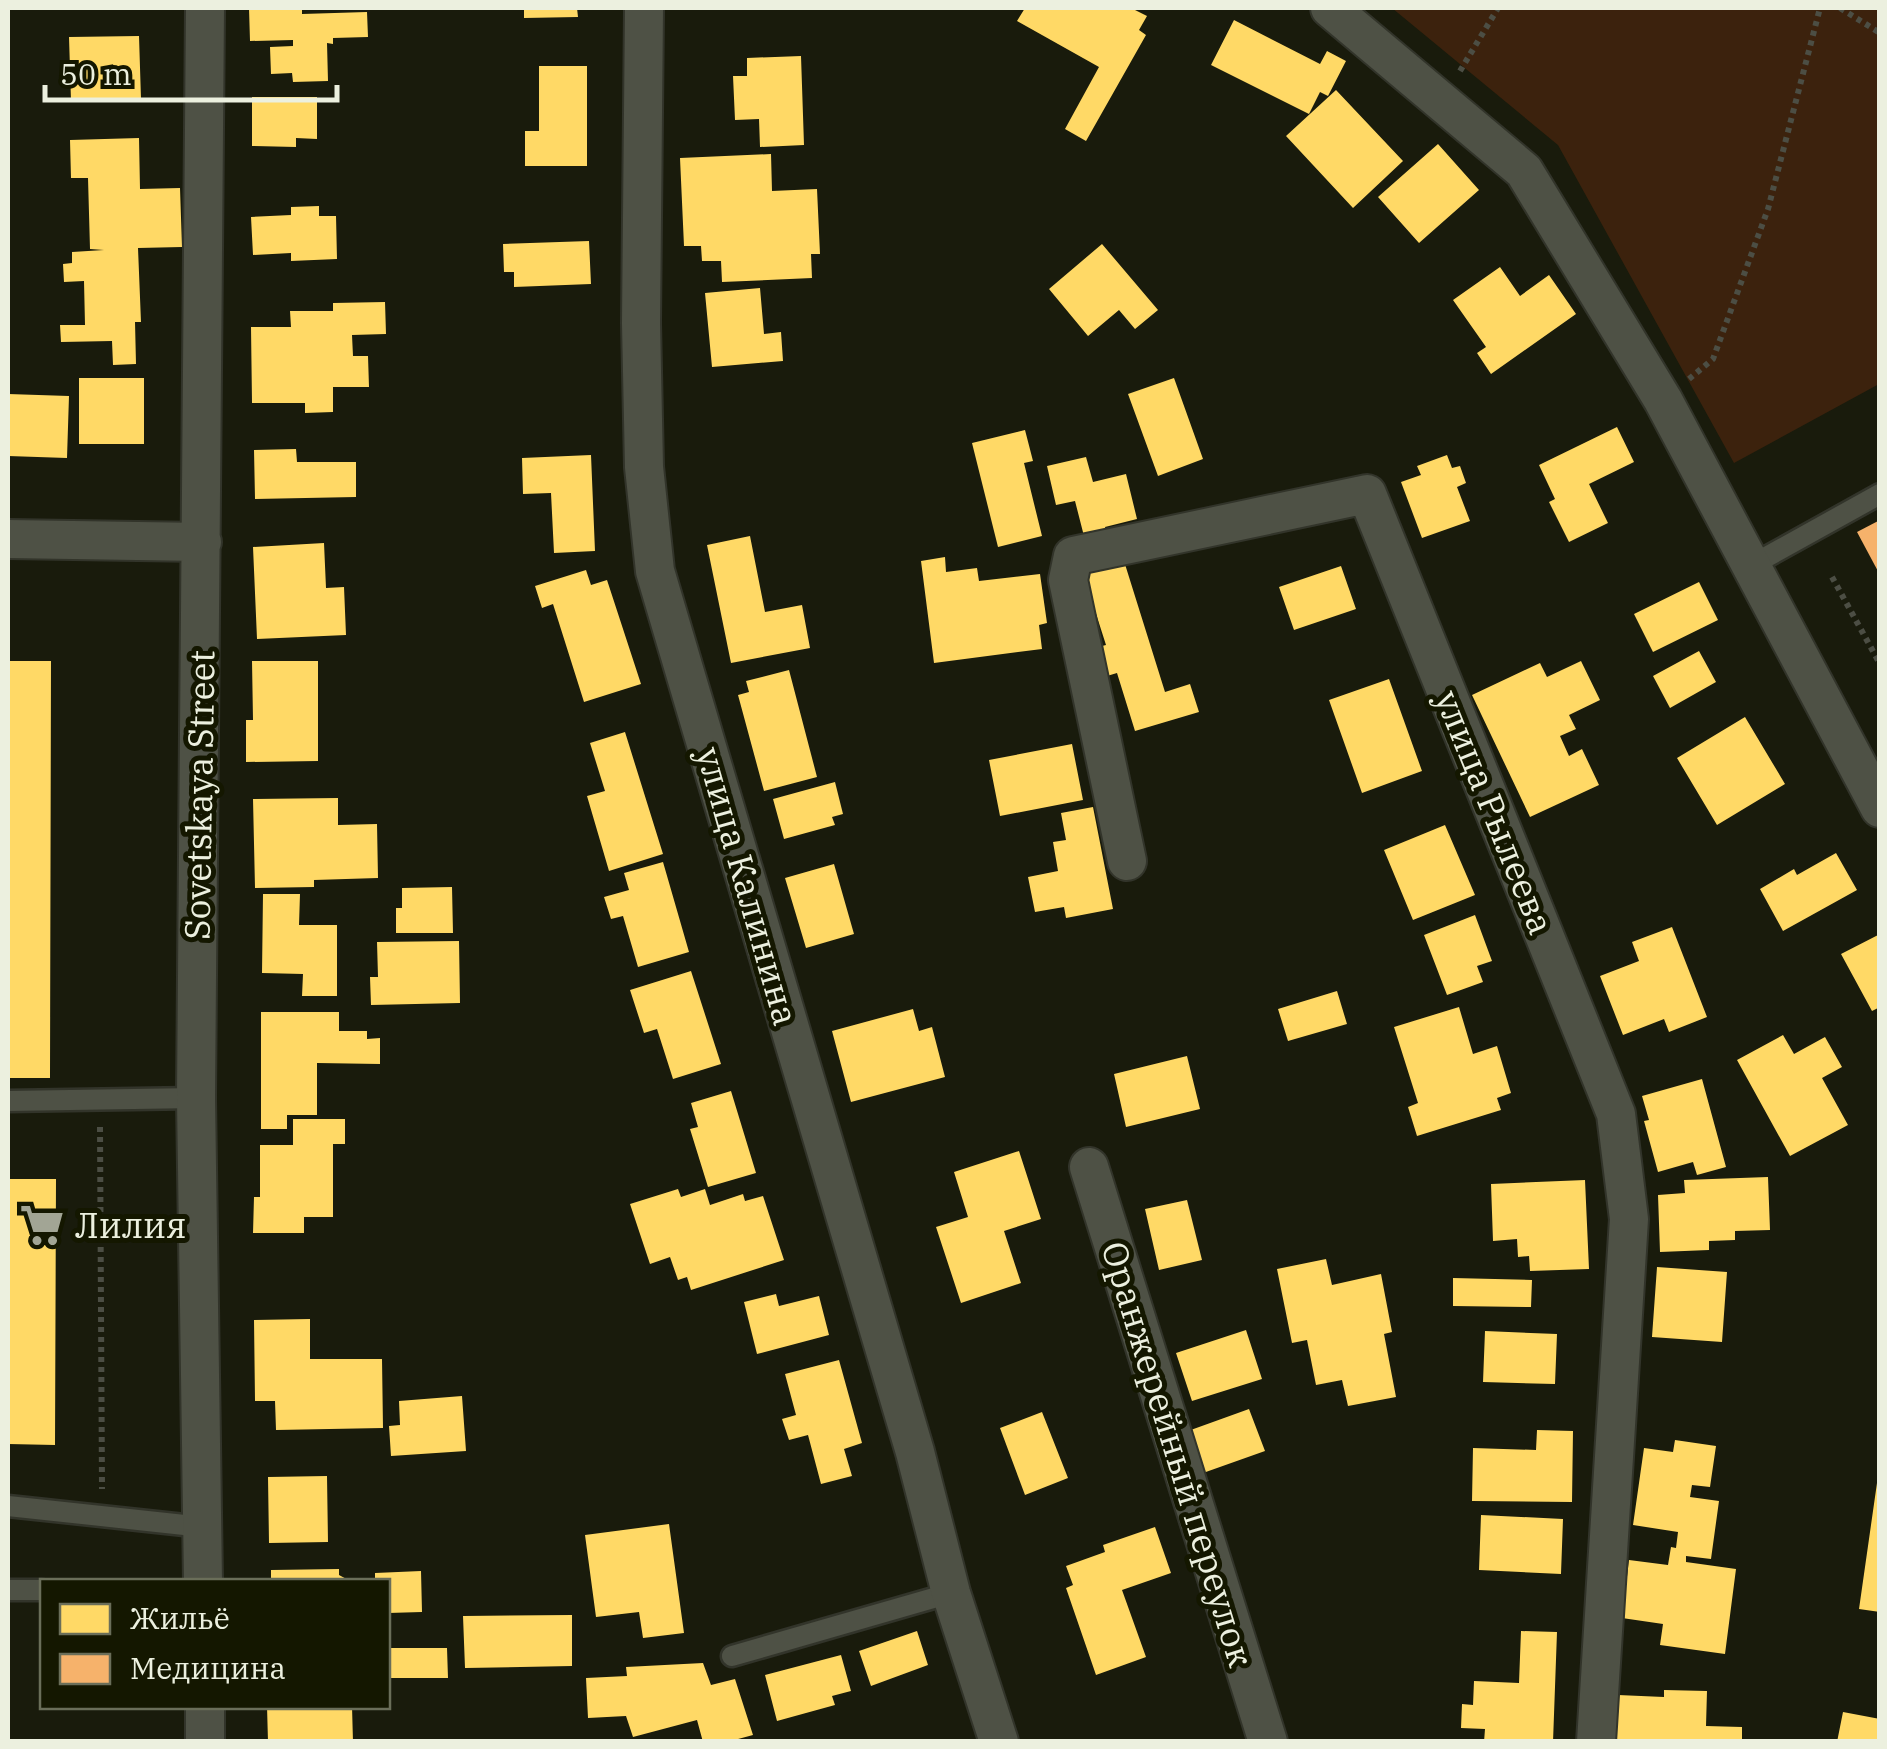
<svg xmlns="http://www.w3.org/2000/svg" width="1887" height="1749" font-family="'IBM Plex Serif',serif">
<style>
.green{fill:#3c220d}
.homes{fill:#ffd966}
.health{fill:#f6b26b}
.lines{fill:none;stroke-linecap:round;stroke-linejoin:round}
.lane-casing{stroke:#32342a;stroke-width:25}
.street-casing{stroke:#32342a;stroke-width:42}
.path{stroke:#4c4e44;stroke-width:6;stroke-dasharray:5 5;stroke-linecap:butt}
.lane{stroke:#4e5145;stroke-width:20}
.street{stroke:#4e5145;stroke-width:38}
.labels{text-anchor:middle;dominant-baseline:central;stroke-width:10;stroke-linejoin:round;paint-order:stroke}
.street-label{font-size:35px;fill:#ecf0df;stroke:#141700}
.poi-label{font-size:35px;fill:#ecf0df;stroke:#141700;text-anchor:start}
</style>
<rect width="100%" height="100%" fill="#191b0c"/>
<path class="green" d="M1392 8H1879V384L1734 463 1558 145Z"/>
<path class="homes" d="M249 8H302V14L367 12 368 37 333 38V44L327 43 328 81 293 82 292 73 271 74 270 47 293 46V40L250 41Z
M524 8H577L578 17 524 18Z
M1025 8H1131L1147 16 1139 30 1146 35 1086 141 1065 129 1099 67 1017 21Z
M1234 20 1320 64 1327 51 1346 61 1328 96 1320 92 1309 114 1211 65Z
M139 36 141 99 71 101 69 37Z
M801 56 804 145 760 147 759 119 735 120 733 76H747V58Z
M539 66H587V166H525V131H539Z
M1336 90 1403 161 1353 208 1286 136Z
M252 97H317V139L296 138V147L252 146Z
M139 138 140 189 180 188 182 247 138 248 141 322H135L136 364 113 365 112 341 61 342 60 325H85L84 281 64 282 63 264 72 263V252L104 250 90 249 88 178H71L70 140Z
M1438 144 1479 190 1419 243 1378 197Z
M771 154 772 191 817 189 820 254H811L812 278 722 282 721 261H702L701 246H684L680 158Z
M319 206V216H336L337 259 291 261V253L253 255 251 217 291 215V207Z
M589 241 591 284 514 287V272H504L503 244Z
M1102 244 1158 310 1135 329 1119 310 1088 336 1049 289Z
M1500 267 1520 296 1549 275 1576 314 1491 374 1477 353 1486 347 1453 300Z
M760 288 764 334 781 332 783 361 712 367 705 293Z
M385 302 386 334 352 335 353 356H368L369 387H333V412L305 413V403H252L251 327H291L290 311H333V303Z
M79 378H144V444H79Z
M1174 378 1203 459 1158 476 1128 394Z
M8 394 69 396 67 458 8 456Z
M1617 427 1634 462 1589 484 1608 523 1569 542 1549 502 1555 499 1539 465Z
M1025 430 1033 461 1024 463 1042 536 998 547 972 443Z
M296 449 297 462H356V497L255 499 254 450Z
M591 455 595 551 554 553 551 493 523 494 522 458Z
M1447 455 1452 468 1460 466 1466 483 1457 487 1470 521 1422 538 1401 482 1421 475 1417 466Z
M1086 457 1093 482 1126 474 1137 519 1105 527 1107 535 1085 540 1075 501 1056 505 1047 466Z
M750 536 765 612 802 605 810 648 731 663 707 545Z
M324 543 326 588 344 587 346 635 257 639 253 547Z
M945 557 946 572 977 568 979 581 1040 574 1047 623 1039 625 1042 649 934 663 921 561Z
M1124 561 1165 692 1190 684 1199 712 1135 731 1117 673 1107 676 1098 647 1106 645 1083 573Z
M1341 566 1356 609 1294 630 1279 587Z
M586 570 591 585 607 580 641 684 584 702 553 604 542 608 535 586Z
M1699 582 1718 620 1653 652 1634 614Z
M1699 651 1716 682 1670 708 1653 676Z
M8 661H51L50 1078H8Z
M252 661H318V761L246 762V720H253Z
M1581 661 1600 700 1569 715 1576 729 1560 736 1569 756 1582 749 1599 785 1530 817 1472 695 1540 663 1547 677Z
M789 670 817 777 764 791 738 695 749 692 746 681Z
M1389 679 1422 771 1362 793 1329 700Z
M1745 717 1785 784 1717 825 1677 758Z
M625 732 663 854 609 871 587 796 605 791 590 743Z
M1072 744 1083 800 1000 816 989 760Z
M835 782 843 814 832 817 835 825 784 839 773 799Z
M338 798V825L377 824 378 878 314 880V887L255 888 253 799Z
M1093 807 1113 909 1066 918 1064 907 1035 912 1028 877 1058 871 1053 842 1066 840 1061 813Z
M1445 825 1475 895 1413 920 1384 850Z
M1836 853 1857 890 1783 931 1760 889 1794 869 1797 875Z
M663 862 689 952 638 967 623 916 611 919 604 897 629 890 624 873Z
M834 864 854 934 806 948 785 878Z
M452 887 453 933H396V908H402V888Z
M263 894H300L299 925H337V996H302L303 974 262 973Z
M1475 915 1492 961 1477 966 1483 982 1447 995 1424 935Z
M1672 927 1707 1017 1669 1032 1664 1019 1623 1035 1600 976 1639 961 1632 942Z
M1880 934V1007L1872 1011 1841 954Z
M459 941 460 1003 371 1005 370 977H378L377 942Z
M691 971 721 1064 673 1079 657 1029 644 1033 630 990Z
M1337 991 1347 1024 1288 1041 1278 1009Z
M1459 1007 1473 1054 1497 1046 1511 1093 1497 1098 1501 1110 1417 1136 1408 1107 1418 1103 1394 1027Z
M913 1009 919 1031 932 1027 945 1077 851 1102 832 1031Z
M261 1012H339V1031H367V1039L380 1038V1064L317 1063V1115H287V1129H261Z
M1783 1035 1794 1054 1825 1037 1842 1067 1822 1078 1848 1125 1790 1156 1737 1060Z
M1187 1056 1200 1109 1126 1127 1114 1074Z
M1702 1079 1726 1167 1697 1175 1693 1162 1658 1172 1644 1121 1649 1120 1642 1096Z
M731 1091 756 1173 708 1187 690 1129 698 1127 691 1103Z
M293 1119H345V1144H333V1217H304V1233H253L254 1197H260V1145H293Z
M1019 1151 1041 1219 1004 1231 1021 1283 961 1303 936 1227 968 1217 954 1172Z
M1768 1177 1770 1230 1735 1231V1240L1709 1241V1250L1660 1252 1658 1195 1685 1193 1684 1180Z
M8 1179H56L55 1445 8 1444Z
M1585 1180 1589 1269 1530 1271 1529 1256 1518 1257 1517 1239 1493 1241 1491 1184Z
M678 1189 681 1197 705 1189 710 1205 743 1194 745 1201 763 1196 784 1260 691 1290 687 1277 678 1280 670 1257 650 1264 630 1204Z
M1187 1200 1202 1260 1159 1270 1145 1209Z
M1326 1259 1332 1285 1381 1274 1392 1332 1384 1334 1396 1397 1348 1406 1342 1380 1316 1385 1307 1340 1292 1343 1277 1269Z
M1657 1267 1727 1272 1722 1342 1652 1337Z
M1453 1278 1532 1280 1531 1307 1453 1306Z
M776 1294 779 1306 819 1296 829 1335 757 1354 744 1302Z
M310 1319V1359H382L383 1428 276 1430 275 1401H255L254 1320Z
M1246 1330 1262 1379 1192 1401 1176 1353Z
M1485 1331 1557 1334 1555 1384 1483 1382Z
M839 1360 862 1443 844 1449 852 1476 821 1484 808 1435 789 1440 782 1419 796 1415 785 1374Z
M462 1396 466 1451 391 1456 389 1426 400 1425 399 1401Z
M1249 1409 1265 1451 1203 1473 1188 1431Z
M1042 1412 1068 1478 1025 1495 1000 1428Z
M1537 1430 1573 1431 1572 1502 1472 1501 1473 1448 1536 1450Z
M1675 1440 1716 1446 1710 1487 1692 1485 1690 1497 1719 1501 1711 1559 1686 1556V1562L1736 1569 1725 1654 1660 1645 1663 1624 1622 1618 1629 1560 1668 1565 1671 1547 1676 1548 1678 1532 1633 1525 1644 1448 1673 1452Z
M327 1476 328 1542 269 1543 268 1477Z
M1877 1483H1880V1612L1859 1609Z
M1481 1515 1563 1519 1561 1574 1479 1570Z
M669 1524 684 1633 643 1638 639 1612 596 1617 585 1535Z
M1155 1527 1171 1573 1122 1590 1146 1657 1096 1675 1066 1588 1073 1585 1066 1566 1105 1552 1103 1545Z
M339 1569V1575L352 1582H271V1570Z
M421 1571 422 1612 388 1613V1582H375V1573Z
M572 1615V1666L465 1668 463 1616Z
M917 1631 928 1665 871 1686 859 1651Z
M1521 1631 1557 1632 1553 1742H1484L1485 1729 1461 1728 1462 1704 1473 1705 1474 1681 1519 1683Z
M388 1648H447L448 1678H388Z
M841 1655 851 1691 832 1696 835 1705 777 1721 765 1675Z
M703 1663 711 1685 735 1679 753 1735 727 1742H703L697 1720 633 1737 626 1716 588 1718 586 1678 627 1676 626 1667Z
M1664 1690 1707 1691 1706 1726 1742 1727V1742H1616L1618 1695 1664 1697Z
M267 1706H352L353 1742H268Z
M1843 1712 1880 1719V1742H1837Z"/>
<path class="health" d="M1880 520V575L1857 532Z"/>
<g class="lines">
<g class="lane-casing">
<path id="lane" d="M1752 565 1880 494
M8 1101 196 1098
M8 1506 203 1527
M8 1590H42
M732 1656 951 1593"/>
</g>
<g class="street-casing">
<path id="street" d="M644 8 641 323 644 467 655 571 915 1452 951 1593 999 1742
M1330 8 1524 171 1663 400 1880 808
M8 539 202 542
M1127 861 1068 580 1073 556 1367 494 1616 1114 1629 1219 1596 1742
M1089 1167 1268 1742
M203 1582 196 1098 205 8
M205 1706V1742"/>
</g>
<path class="path" d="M1840 8 1880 33
M1460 71 1498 8
M1689 379 1713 359 1768 209 1820 8
M1832 577 1880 664
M100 1127 102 1489"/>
<use href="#lane" class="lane"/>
<use href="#street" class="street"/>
</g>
<defs>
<g id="supermarket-bare" transform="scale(3.45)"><path d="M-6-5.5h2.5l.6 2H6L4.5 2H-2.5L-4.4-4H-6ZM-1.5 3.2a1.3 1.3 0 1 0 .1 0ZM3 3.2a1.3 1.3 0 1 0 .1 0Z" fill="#a2a595" stroke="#141700" stroke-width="2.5" paint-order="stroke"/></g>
</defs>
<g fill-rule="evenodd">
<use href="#supermarket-bare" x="42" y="1225"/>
</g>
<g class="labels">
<g class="street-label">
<text transform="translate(199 795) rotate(-89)">Sovetskaya Street</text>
<text transform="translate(1495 812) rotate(68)">улица Рылеева</text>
<text transform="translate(748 886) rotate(74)">улица Калинина</text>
<text transform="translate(1178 1454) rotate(73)">Оранжерейный переулок</text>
</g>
<g class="poi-label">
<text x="75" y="1225">Лилия</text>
</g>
</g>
<rect width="1887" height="1749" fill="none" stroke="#ecf0df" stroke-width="20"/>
<rect x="40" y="1579" width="350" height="130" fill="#141700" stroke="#6a6e59" stroke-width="2.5"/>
<rect x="60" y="1604" width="50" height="30" fill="#ffd966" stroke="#6a6e59" stroke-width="2.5"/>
<text x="130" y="1629" font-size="30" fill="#ecf0df">Жильё</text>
<rect x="60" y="1654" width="50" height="30" fill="#f6b26b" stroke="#6a6e59" stroke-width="2.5"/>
<text x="130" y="1679" font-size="30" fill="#ecf0df">Медицина</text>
<path d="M45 85v15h292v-15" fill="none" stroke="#ecf0df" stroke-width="5"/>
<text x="60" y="85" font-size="30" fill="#ecf0df" stroke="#141700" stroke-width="8" paint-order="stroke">50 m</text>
</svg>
